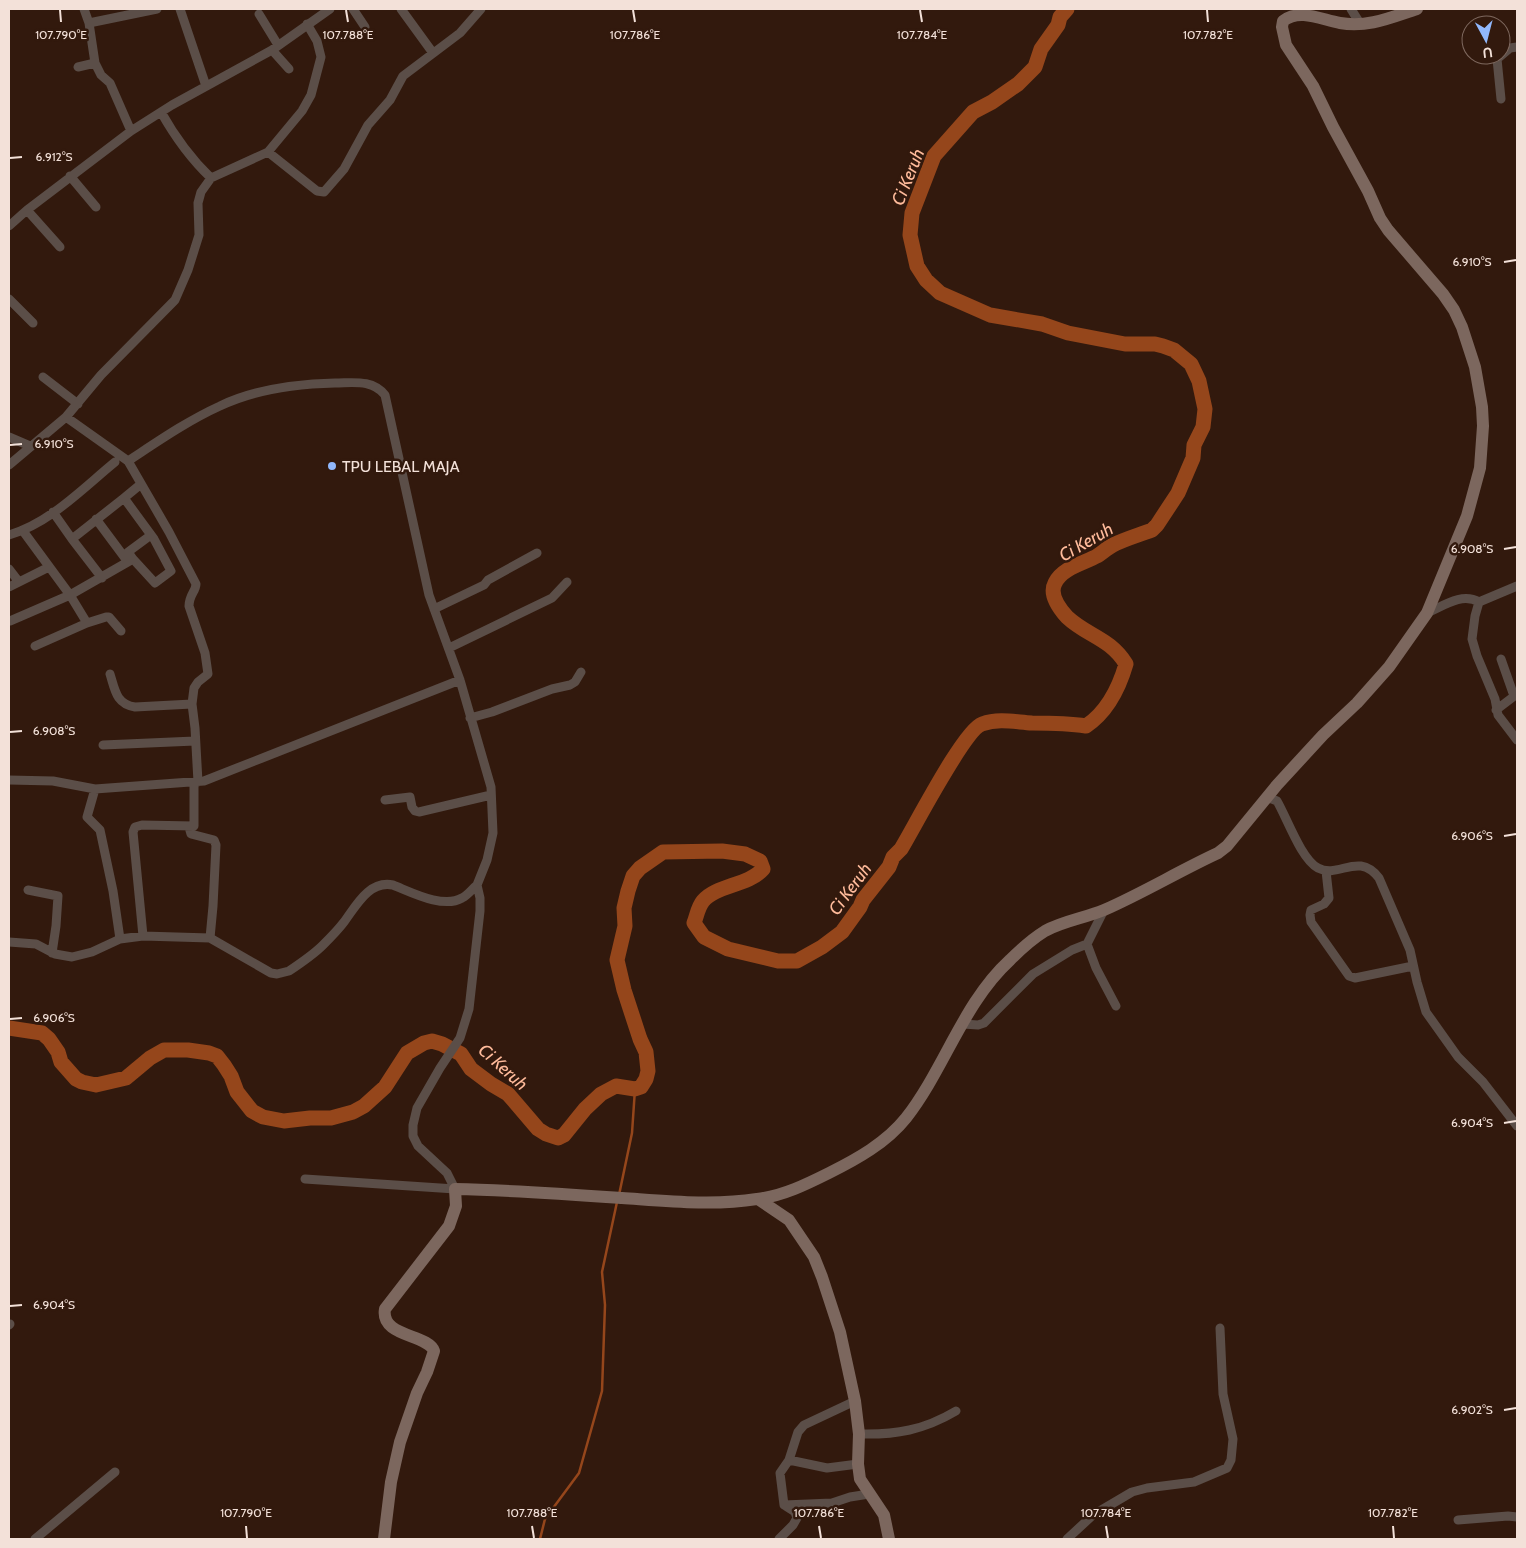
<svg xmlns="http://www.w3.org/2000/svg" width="1526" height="1548" font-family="Cabin,sans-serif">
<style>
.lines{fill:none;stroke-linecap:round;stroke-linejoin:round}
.stream{stroke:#95461b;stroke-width:2.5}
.river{stroke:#95461b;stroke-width:15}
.street{stroke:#5b4e48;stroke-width:9}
.secondary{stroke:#7c675e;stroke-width:12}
.ticks{fill:none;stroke:#f3e1d9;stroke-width:2}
.poi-dot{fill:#91b8fd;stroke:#32190d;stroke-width:2}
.labels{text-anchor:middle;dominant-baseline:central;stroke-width:5;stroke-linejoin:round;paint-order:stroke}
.poi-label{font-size:16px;fill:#f3e1d9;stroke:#32190d;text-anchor:start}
.water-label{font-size:18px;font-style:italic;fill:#ffbb9b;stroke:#32190d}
.ticks-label{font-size:12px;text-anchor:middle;fill:#f3e1d9;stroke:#32190d;stroke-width:5;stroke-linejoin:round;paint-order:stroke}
</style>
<rect width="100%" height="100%" fill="#32190d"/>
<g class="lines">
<path class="stream" d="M619 1195 632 1133 635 1089
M540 1539 545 1519 579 1473 602 1391 605 1305 602 1272 617 1202"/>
<path class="river" d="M9 1028 42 1033 49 1039 58 1052 61 1062 76 1079 82 1082 96 1085 126 1078 150 1058 164 1050H188L209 1053 217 1056 224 1065 231 1076 237 1092 252 1111 263 1117 284 1121 310 1118H331L353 1112 364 1106 385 1087 407 1053 424 1043 432 1041 442 1044 461 1054 471 1069 491 1084 508 1094 538 1129 546 1134 558 1138 564 1135 585 1109 601 1094 616 1086 635 1089 641 1087 646 1079 648 1071 646 1052 640 1039 624 990 617 960 625 926 624 908 628 891 633 876 640 868 663 852 722 851 745 854 760 861 763 869C748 886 716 885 703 901 698 907 697 915 694 923L704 937 728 949 778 961H797L822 947 842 932 860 907 863 900 889 867 893 857 901 849C914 828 964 730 982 724 999 718 1015 722 1032 723 1050 723 1067 723 1086 726 1107 712 1119 688 1126 664 1110 638 1087 636 1067 617 1059 608 1049 594 1055 583 1062 568 1084 563 1097 556 1102 553 1107 548 1113 545 1125 539 1139 535 1152 530L1157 525 1178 493 1193 458 1194 445 1203 427 1205 409 1199 381 1191 364 1174 350 1163 346 1155 344H1125L1068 333 1042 324 990 315 940 293 926 280 917 266 910 235 912 213 934 156 973 112 992 102 1018 84 1035 67 1041 49 1058 25 1060 17 1067 9"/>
<path class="street" d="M84 9 89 23 95 63 101 75 110 83 131 131
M180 9 206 86
M353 9 365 27
M401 9 433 53
M1351 9 1361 25
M259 14 278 45
M89 23 157 9
M272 50 289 69
M78 67 95 63
M1501 99 1497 59 1510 48 1517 47
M161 112C175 137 191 159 211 178
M268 152 317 191 324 192 344 169 368 125 390 100 403 76 460 33 481 9
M70 176 96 207
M27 210 60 247
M9 226 27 210 131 131 172 105 272 50 330 9
M9 299 33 323
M43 377 78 404
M66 417 128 461C157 442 187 421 220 406 255 389 296 384 335 383 353 383 372 379 385 395L429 595 460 680 491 787 493 833 487 860 477 885 480 898V911L469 1009 460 1038 440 1068 417 1108 413 1125V1136L418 1146 447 1173 455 1189 305 1179
M9 437 30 446
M128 461 169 532 196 584C196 591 189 595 189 606L205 653 208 674 198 682 194 688 192 704
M9 465 66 417 101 375 175 300 188 270 199 235 198 203 201 192 211 178 268 152 302 111 311 95 321 57 317 41 307 24
M53 512 72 539 124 498
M96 519 128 562
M9 535C50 523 82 489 115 462
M72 539 102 578
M133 559 155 583 171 571 154 539 124 498 141 484
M9 569 19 582
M9 587 49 567
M1479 602 1475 616 1472 639 1477 656 1495 699 1498 715 1517 740
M434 609 484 585 488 580 537 553
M1427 613C1443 606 1462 592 1479 602L1517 586
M10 621 70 595 23 531
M87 623 70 595 133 559 128 552 151 535
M35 646 87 623 106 617H109L121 631
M449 648 552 598 567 582
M1501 659 1514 696
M110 674C115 690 116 704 135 707L192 704 195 728 198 782
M1496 710 1517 694
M470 718 492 712 552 689 570 685 575 682 581 672
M103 745 195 741
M9 780 53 781 95 789 204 781 460 680
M95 789 87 817 100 830 113 891 120 939
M1267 798 1272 799 1277 801C1287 818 1301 859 1318 868 1339 879 1358 851 1379 878L1410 950 1417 982 1426 1012 1458 1057 1483 1082 1517 1126
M385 800 410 797 412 807 415 811 419 812 491 795
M189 827 191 834 214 840 216 845 213 906 210 938
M1326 871 1329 898 1324 904 1311 910 1310 915 1311 922 1349 976 1355 978 1413 966
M28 890 58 896 56 926 52 953
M1104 910 1087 944 1096 968 1116 1006
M143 936 133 832 135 827 142 825 194 826V783
M9 942 36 944 55 954 72 957 92 952 120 939 143 936 210 938 271 973 277 974 289 971C301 963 313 955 323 945 330 938 338 930 344 922 356 906 369 880 393 885 411 892 443 909 462 898 468 895 472 889 477 885
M963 1024 978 1025 984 1023 1033 974 1072 950 1087 944
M9 1325 10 1324
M859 1434C896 1435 924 1430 956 1411
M789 1460 827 1468 858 1464
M784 1505 832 1503 850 1497 869 1494
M1458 1520 1508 1516 1517 1517
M35 1539 115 1472
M779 1539 793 1525 797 1518 795 1512 784 1505 780 1473 789 1460 798 1432 804 1425 855 1401
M1067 1539 1093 1515 1132 1492 1147 1488 1194 1482 1227 1468 1231 1460 1233 1439 1223 1394 1220 1328"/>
<path class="secondary" d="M758 1199 789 1220 814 1257 822 1277 840 1332 855 1401 859 1434 858 1464 860 1479 884 1515 889 1539
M384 1539 391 1482 400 1442 417 1393 427 1372 434 1351C428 1334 380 1337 385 1309L449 1226 456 1206 455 1189C511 1190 566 1194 622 1198 666 1201 713 1206 757 1199 783 1196 807 1184 829 1173 857 1159 886 1143 906 1118 945 1068 963 1003 1010 960 1021 949 1032 939 1045 931 1063 921 1085 918 1104 910 1143 893 1179 871 1218 853L1227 846 1277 785 1323 735 1357 703 1389 667 1427 613 1467 516 1480 468 1483 426 1482 407 1475 367 1462 327 1454 310 1443 294 1388 230 1380 218 1368 191 1333 127 1313 86 1286 45 1282 27 1283 21C1300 8 1322 20 1340 23 1368 28 1392 17 1417 9"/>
</g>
<path class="ticks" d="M60 10 61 22M346 10 348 22M633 10 635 22M920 10 922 22M1207 10 1208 22M10 158 22 157M1504 262 1516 260M10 445 22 444M1504 549 1516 547M10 732 22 731M1504 836 1516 834M10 1019 22 1018M1504 1123 1516 1121M10 1306 22 1305M1504 1410 1516 1408M246 1526 247 1538M532 1526 534 1538M819 1526 821 1538M1106 1526 1108 1538M1393 1526 1394 1538"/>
<circle class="poi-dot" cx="332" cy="466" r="5"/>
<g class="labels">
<g class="poi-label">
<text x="342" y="466">TPU LEBAL MAJA</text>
</g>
<g class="water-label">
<text transform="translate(908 177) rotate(-68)">Ci Keruh</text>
<text transform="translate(1086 542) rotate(-30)">Ci Keruh</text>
<text transform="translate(850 889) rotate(-54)">Ci Keruh</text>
<text transform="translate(503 1067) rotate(42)">Ci Keruh</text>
</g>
</g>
<g class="ticks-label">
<text x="61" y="39">107.790°E</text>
<text x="348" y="39">107.788°E</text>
<text x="635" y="39">107.786°E</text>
<text x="922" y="39">107.784°E</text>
<text x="1208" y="39">107.782°E</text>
<text x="54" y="161">6.912°S</text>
<text x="1472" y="266">6.910°S</text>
<text x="54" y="448">6.910°S</text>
<text x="1472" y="553">6.908°S</text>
<text x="54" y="735">6.908°S</text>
<text x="1472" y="840">6.906°S</text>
<text x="54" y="1022">6.906°S</text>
<text x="1472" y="1127">6.904°S</text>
<text x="54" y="1309">6.904°S</text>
<text x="1472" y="1414">6.902°S</text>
<text x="246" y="1517">107.790°E</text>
<text x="532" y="1517">107.788°E</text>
<text x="819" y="1517">107.786°E</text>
<text x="1106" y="1517">107.784°E</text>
<text x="1393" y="1517">107.782°E</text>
</g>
<rect width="1526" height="1548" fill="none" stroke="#f3e1d9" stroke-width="20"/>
<g transform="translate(1486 40) rotate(173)"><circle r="24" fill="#32190d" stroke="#7f695f"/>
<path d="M0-4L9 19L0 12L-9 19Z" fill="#91b8fd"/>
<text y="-8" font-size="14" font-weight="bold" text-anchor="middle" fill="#f3e1d9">U</text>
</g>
</svg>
